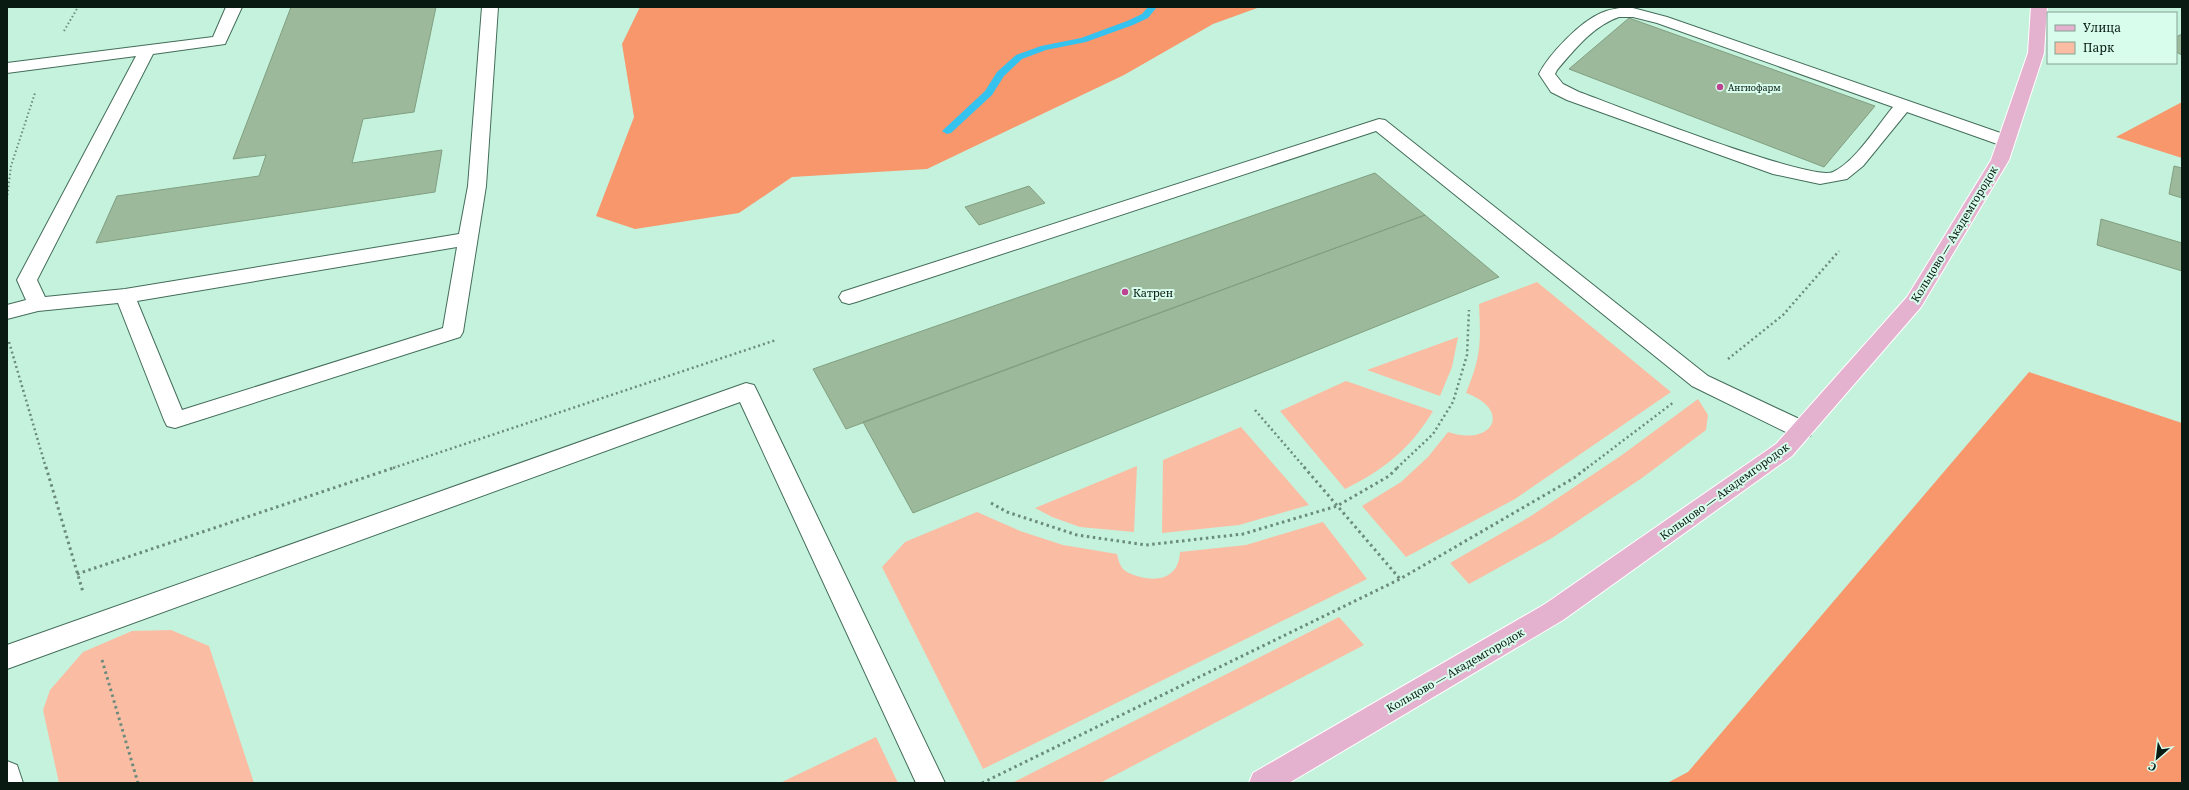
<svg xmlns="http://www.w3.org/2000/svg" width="2189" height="790" font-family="'Noto Serif',serif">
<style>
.green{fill:#fabda3}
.forest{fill:#f8976c}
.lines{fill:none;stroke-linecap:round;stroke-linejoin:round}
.stream{fill:#36c2ef;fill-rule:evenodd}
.building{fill:#9cba9b;stroke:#819f81}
.minor-casing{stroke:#436d5a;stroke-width:2}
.major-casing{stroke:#fff;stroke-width:2}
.path-far2{stroke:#6b8b7c;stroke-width:2;stroke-dasharray:1.5 2.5;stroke-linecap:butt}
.path-far1{stroke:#6b8b7c;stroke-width:2.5;stroke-dasharray:2 3;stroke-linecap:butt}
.path{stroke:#6b8b7c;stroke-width:3;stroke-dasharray:2.5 3.5;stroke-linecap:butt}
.minor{fill:#fff;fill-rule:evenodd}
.major{fill:#e4b1cf;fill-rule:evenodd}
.poi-dot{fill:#be4292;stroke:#d9fdec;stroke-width:1.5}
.labels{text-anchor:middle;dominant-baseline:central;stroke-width:4;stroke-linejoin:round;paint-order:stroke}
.far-poi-label{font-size:9px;fill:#081a12;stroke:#d9fdec;text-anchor:start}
.street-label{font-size:11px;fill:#081a12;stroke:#d9fdec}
.poi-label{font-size:11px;fill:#081a12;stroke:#d9fdec;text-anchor:start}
</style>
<rect width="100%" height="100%" fill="#c5f2dc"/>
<path class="green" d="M1537 282 1671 392 1515 499 1406 557 1362 506 1401 482 1428 457 1448 432C1491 447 1514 411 1466 393 1481 357 1481 343 1479 304Z
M1458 337 1452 367 1440 396 1367 370Z
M1346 381 1433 411C1410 449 1385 469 1345 489L1280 411Z
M1698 399 1708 415 1706 430 1642 478 1552 538 1469 584 1450 563 1531 516 1622 455Z
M1241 427 1309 505 1239 525 1162 533 1163 460Z
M1137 466 1134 532 1080 527 1052 517 1035 508Z
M977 512 1020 531 1063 545 1117 554C1118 558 1119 563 1121 566 1124 572 1131 574 1137 576 1159 583 1179 577 1180 552L1246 545 1323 522 1367 579 983 769 882 567 905 542Z
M1339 617 1364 645 1100 783H1012Z
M171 630 209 646 254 783H59L43 710 50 690 83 652 132 631Z
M876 737 898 783H780Z"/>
<path class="forest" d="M640 7H1260L1213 24 1124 75 927 169 792 177 739 213 635 229 596 216 634 117 622 44Z
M2182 102V158L2116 137Z
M2029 372 2182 423V783H1667L1688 772Z"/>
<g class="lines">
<path class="stream" d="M1148 7H1157L1148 18 1133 25 1086 42 1046 50 1022 59 1004 76 992 95 951 133 947 134 942 131 985 91 997 72 1016 55 1041 46 1081 38 1127 21 1142 14Z"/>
</g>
<path class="building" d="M291 7H436L414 112 363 119 352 163 442 150 435 192 96 243 117 196 259 176 266 155 233 159Z
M1629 18 1875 106 1824 167 1569 69Z
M2182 34V55L2176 52V37Z
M2174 166 2182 168V198L2169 194Z
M1375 173 1425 215 846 429 813 369Z
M1029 186 1045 203 979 225 965 207Z
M1425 215 1499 277 913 513 863 422Z
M2101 219 2182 243V271L2097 245Z"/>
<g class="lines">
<g class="minor-casing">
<path id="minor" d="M226 7H242L225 44 153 54 37 280 45 297 125 289 459 234 468 186 482 7H498L486 186 463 332 460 337 175 428 167 426 164 420 118 303 38 311 7 319V305L26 300 17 280 136 56 7 73V63L213 37ZM457 247 443 328 182 410 137 301Z
M1629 7 1667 17 2012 137 2015 141 2012 145 2006 146 2000 145 1907 112 1863 166 1847 179 1820 184 1773 174 1567 100 1551 92 1539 74C1549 54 1580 22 1601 13 1610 9 1619 8 1629 7ZM1619 17H1633L1657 23 1893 107C1878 125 1855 162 1833 172 1810 182 1615 105 1579 92L1563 84 1555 74 1557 70C1575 49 1593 26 1619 17Z
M1379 119 1385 120 1708 376 1810 424 1813 430 1810 436 1802 438 1794 436 1692 386 1376 131 856 302 849 304 842 302 839 297 842 292Z
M746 383 754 385 757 391 945 783H916L740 402 7 669V645Z
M7 761 17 765 23 783H7Z"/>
</g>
<g class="major-casing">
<path id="major" d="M2031 7H2047L2044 53 2009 160 1921 307 1792 456 1563 620 1289 783H1249L1253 773 1545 604 1776 444 1907 297 1991 160 2028 53Z"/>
</g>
<path class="path-far2" d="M64 31 78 7
M7 199 11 166 35 93"/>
<path class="path-far1" d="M9 342 46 468
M1728 359 1783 315 1839 251
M1255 410 1305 468
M393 468 776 340
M1397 468 1433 434 1453 402 1467 355 1469 310
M1587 468 1674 402"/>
<path class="path" d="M46 467 83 592
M1304 467 1400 579
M991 503 1007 512 1077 535 1146 545 1243 534 1337 506 1389 476 1398 467
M77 574 396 467
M102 660 138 783
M982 783 1400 579 1574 478 1588 467"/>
<use href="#minor" class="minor"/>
<use href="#major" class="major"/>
</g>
<g class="poi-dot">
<circle cx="1720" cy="87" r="4"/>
<circle cx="1125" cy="292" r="4"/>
</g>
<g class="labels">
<g class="far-poi-label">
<text x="1728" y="87">Ангиофарм</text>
</g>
<g class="street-label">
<text transform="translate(1954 234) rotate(-59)">Кольцово — Академгородок</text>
<text transform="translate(1724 491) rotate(-36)">Кольцово — Академгородок</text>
<text transform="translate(1455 670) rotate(-30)">Кольцово — Академгородок</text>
</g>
<g class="poi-label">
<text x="1133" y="292">Катрен</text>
</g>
</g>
<rect width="2189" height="790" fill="none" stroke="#081a12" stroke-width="16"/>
<rect x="2047" y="12" width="130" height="52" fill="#d9fdec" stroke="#85a295"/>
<rect x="2055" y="25" width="20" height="6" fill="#e4b1cf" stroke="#85a295"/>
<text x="2083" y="32" font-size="12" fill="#081a12">Улица</text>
<rect x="2055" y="42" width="20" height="12" fill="#fabda3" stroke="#85a295"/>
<text x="2083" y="52" font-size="12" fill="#081a12">Парк</text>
<g transform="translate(2157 758) rotate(208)" stroke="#d9fdec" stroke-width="3" paint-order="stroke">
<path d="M0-3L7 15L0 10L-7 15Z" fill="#081a12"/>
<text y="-6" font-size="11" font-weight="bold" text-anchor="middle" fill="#081a12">С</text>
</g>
</svg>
